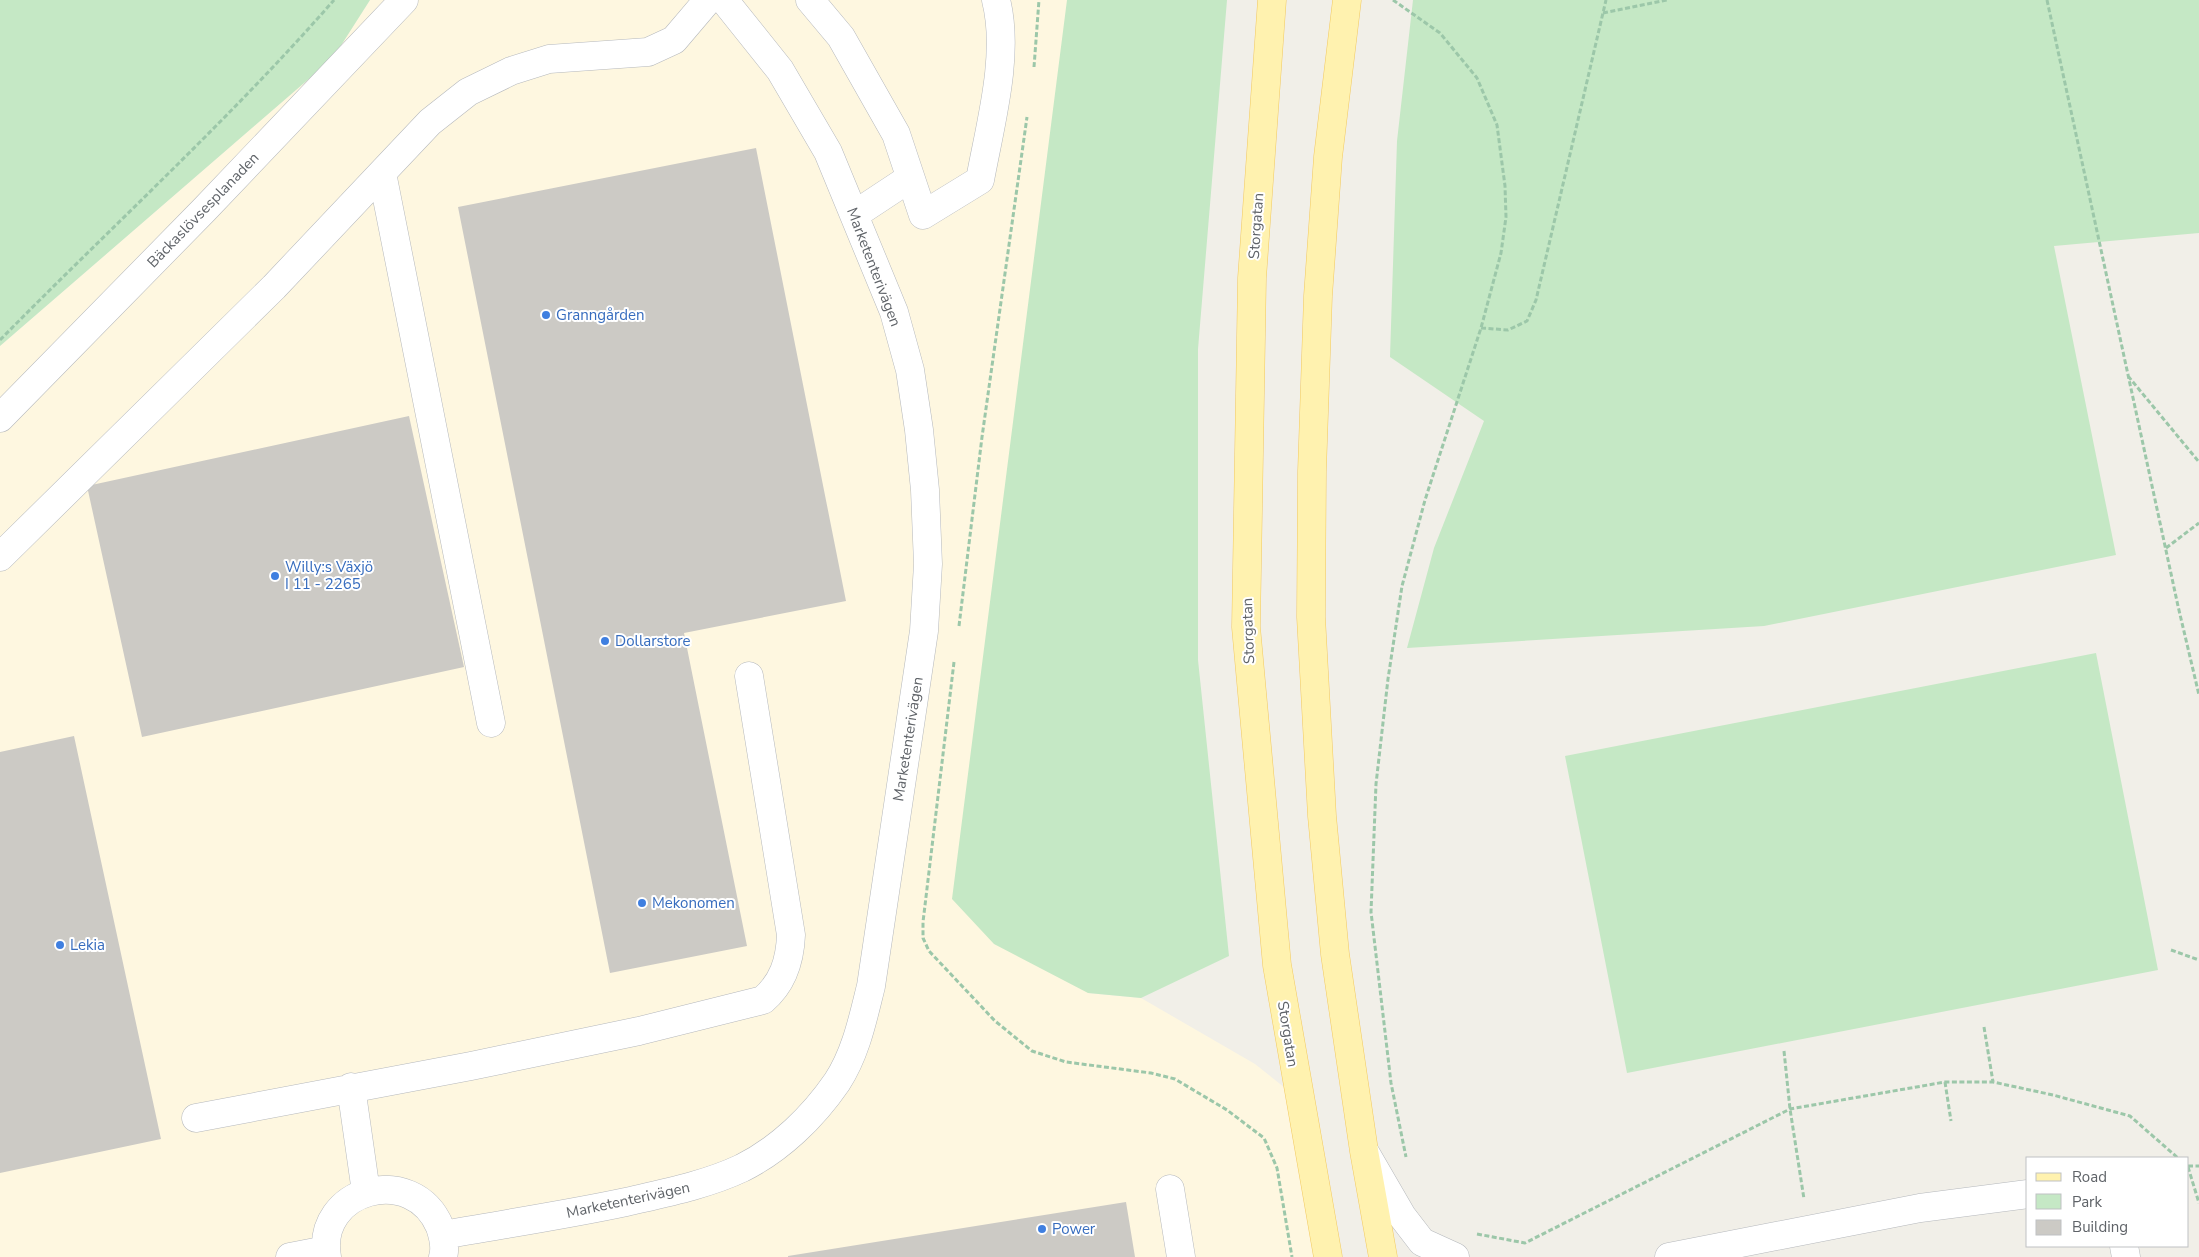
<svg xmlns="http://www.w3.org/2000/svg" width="2199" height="1257" font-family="'Nunito Sans',sans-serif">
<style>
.commercial{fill:#fef7e0}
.green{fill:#c5e8c5}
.building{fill:#cccac5}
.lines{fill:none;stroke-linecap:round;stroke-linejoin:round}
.minor-casing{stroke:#b5b8bc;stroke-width:29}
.major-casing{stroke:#f2c960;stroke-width:29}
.path{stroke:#9cc7a9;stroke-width:3;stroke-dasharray:5 2.5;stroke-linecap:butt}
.minor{stroke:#fff;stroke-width:28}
.major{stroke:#fff2af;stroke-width:28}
.shop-dot{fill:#3f7fe0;stroke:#fff;stroke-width:2}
.labels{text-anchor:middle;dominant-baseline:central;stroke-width:4;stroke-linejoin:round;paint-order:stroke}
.street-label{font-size:15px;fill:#5f6368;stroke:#fff}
.shop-label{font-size:15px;fill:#366cbe;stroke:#fff;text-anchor:start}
</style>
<rect width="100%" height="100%" fill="#f1efe8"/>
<path class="commercial" d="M370 0H1071L1088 993 1141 998 1255 1064 1299 1099 1328 1257H0V346L333 58Z"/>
<path class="green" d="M0 0H370L333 58 0 346Z
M1067 0H1227L1198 349V660L1229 956 1141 998 1088 993 994 944 952 899Z
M1413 0H2199V233L2054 246 2116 555 1764 626 1407 648 1434 548 1484 421 1390 357 1397 141Z
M2096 653 2158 970 1627 1073 1565 756Z"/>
<path class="building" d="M756 148 846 601 684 633 747 946 610 973 458 207Z
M409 416 464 667 142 737 87 486Z
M74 736 161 1139 0 1173V752Z
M1126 1202 1135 1257H788V1256Z"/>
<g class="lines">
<g class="minor-casing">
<path id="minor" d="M810 0 841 37 896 134 923 215 980 180C990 125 1010 55 996 0
M382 173 491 723
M854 215 910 178
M0 418 204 210 404 0
M0 557 274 287 430 122 468 92 511 71 549 59 648 52 674 40 708 0
M351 1087 366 1192
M196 1118 471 1066 639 1031 763 1000C783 983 790 961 791 935L749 676
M1366 1154 1402 1216 1422 1242 1455 1257
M1170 1189 1181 1257
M443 1235C504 1224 565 1215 626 1202 665 1193 706 1185 742 1168 780 1149 813 1117 837 1082 856 1053 863 1018 871 986L924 631 928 564 925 490 919 430 910 370 894 312 828 152 780 70 724 0
M2124 1246 2126 1257
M290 1257 326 1250
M327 1257C315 1189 413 1162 440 1227 443 1236 446 1247 443 1257
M1669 1257 1920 1208 2028 1194"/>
</g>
<g class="major-casing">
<path id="major" d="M1272 0 1252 278 1246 627 1277 965 1328 1257
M1347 0 1328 157 1318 296 1312 471 1311 617 1322 816 1335 954 1364 1151 1383 1257"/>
</g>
<path class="path" d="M1393 0 1440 33 1477 78 1497 125 1505 186 1506 217 1501 253 1481 328 1425 500 1402 586 1388 679 1376 784 1371 912 1391 1083 1406 1157
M2047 0 2178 606 2199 695
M1603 13 1667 0
M1034 67 1039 0
M1481 328 1508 330 1527 321 1536 300 1606 0
M0 340C111 227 229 120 334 0
M2128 376 2199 462
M2166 548 2199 523
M959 626 982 437 1027 117
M954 662 923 922V938L929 951 995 1021 1032 1051 1066 1062 1151 1073 1175 1079 1227 1110 1264 1138 1277 1168 1292 1257
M2171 950 2199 960
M1984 1027 1993 1082
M1784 1051 1790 1109 1804 1199
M1945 1082 1951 1121
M2188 1166H2199
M2188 1167 2199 1203
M1477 1234 1525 1243 1790 1109 1945 1082H1993L2053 1095 2130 1116 2178 1158"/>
<use href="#minor" class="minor"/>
<use href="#major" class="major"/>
</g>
<g class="shop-dot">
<circle cx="546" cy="315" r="5"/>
<circle cx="275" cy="576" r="5"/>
<circle cx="605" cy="641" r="5"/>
<circle cx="642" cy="903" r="5"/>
<circle cx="60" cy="945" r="5"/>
<circle cx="1042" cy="1229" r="5"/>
</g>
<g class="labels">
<g class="street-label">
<text transform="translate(203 210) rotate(-46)">Bäckaslövsesplanaden</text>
<text transform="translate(1256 226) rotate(-86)">Storgatan</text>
<text transform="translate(874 267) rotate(69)">Marketenterivägen</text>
<text transform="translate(1248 631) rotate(-92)">Storgatan</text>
<text transform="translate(908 739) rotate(-81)">Marketenterivägen</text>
<text transform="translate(1288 1034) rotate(81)">Storgatan</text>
<text transform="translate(628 1200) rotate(-12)">Marketenterivägen</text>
</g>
<g class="shop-label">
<text x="556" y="315">Granngården</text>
<text x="285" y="567">Willy:s Växjö<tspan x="285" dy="17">I 11 - 2265</tspan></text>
<text x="615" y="641">Dollarstore</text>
<text x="652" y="903">Mekonomen</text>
<text x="70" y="945">Lekia</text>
<text x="1052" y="1229">Power</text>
</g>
</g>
<rect x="2026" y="1157" width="162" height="90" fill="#ffffff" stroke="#bfc1c3"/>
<rect x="2036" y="1173" width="25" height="8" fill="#fff2af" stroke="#bfc1c3"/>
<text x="2072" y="1182" font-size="15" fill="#5f6368">Road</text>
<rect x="2036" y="1194" width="25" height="15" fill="#c5e8c5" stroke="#bfc1c3"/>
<text x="2072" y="1207" font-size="15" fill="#5f6368">Park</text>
<rect x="2036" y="1220" width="25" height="15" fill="#cccac5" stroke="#bfc1c3"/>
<text x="2072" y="1232" font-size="15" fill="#5f6368">Building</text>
</svg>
